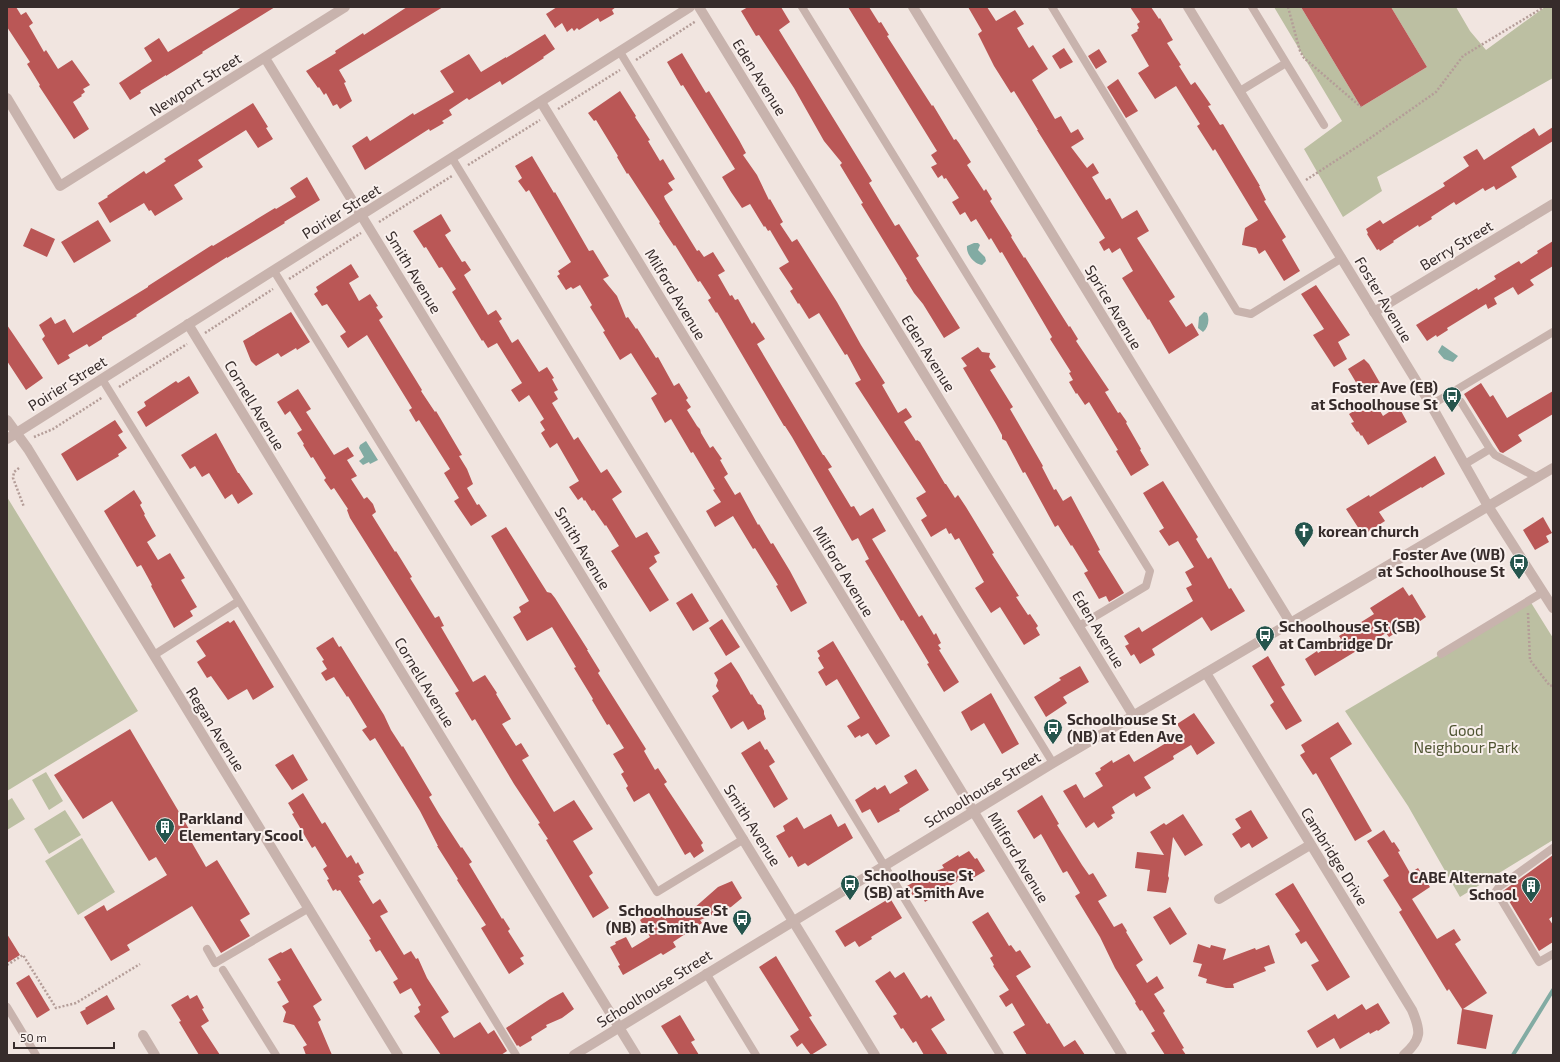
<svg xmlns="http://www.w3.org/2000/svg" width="1560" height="1062" font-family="'Exo 2',sans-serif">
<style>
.green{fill:#bcbfa2}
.water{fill:#82aba3}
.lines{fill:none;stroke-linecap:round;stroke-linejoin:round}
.stream{stroke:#82aba3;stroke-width:4}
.building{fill:#ba5756}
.path{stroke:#b49d98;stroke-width:2.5;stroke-dasharray:2 2;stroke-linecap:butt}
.service{stroke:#c8b3ad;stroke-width:8}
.minor{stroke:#c8b3ad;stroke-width:10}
.tertiary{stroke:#c8b3ad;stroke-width:10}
.labels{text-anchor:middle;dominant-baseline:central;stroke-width:4;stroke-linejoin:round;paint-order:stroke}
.street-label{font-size:15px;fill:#372c2b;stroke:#f9f0ed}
.poi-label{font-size:15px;font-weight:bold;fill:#372c2b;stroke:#f9f0ed;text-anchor:start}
.park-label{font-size:15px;fill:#4e5331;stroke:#f9f0ed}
</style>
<rect width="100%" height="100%" fill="#f1e5e0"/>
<path class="green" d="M1274 7H1301L1361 107 1427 67 1391 7H1456L1470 31 1486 50 1545 7H1553V78L1377 177 1382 191 1343 217 1304 149 1342 121Z
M7 497 138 711 7 791Z
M1530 601 1553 638V840L1460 897 1408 806 1345 711Z
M46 772 63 801 49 810 32 780Z
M12 798 25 819 7 830V801Z
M65 810 81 835 49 854 34 829Z
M82 838 115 892 78 915 45 861Z"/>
<path class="water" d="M974 243H978L980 245 978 250 985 257 986 261 982 265C974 264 966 254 967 246Z
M1204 312 1207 313C1210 320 1208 328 1203 332L1198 328 1199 317Z
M1442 345 1458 356 1453 362 1444 359 1438 352Z
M366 441 378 460 370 464 369 462 363 465 359 461 364 457 359 448 360 445Z"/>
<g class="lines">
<path class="stream" d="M1513 1055 1553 990"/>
</g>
<path class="building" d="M7 7H16L21 15 26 12 33 23 29 26 32 31 44 52 46 50 58 69 72 60 90 85 83 89 85 92 81 95 82 96 73 102 89 129 74 139 39 86 40 85 27 64 30 62 7 27Z
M242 7H275L202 52 203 53 166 76V75L140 91 141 93 130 100 119 83 152 61 144 48 159 38 168 52Z
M407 7H443L339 70 346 82 344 83 352 101 340 109 337 104 333 106 326 93 324 95 319 87 318 88 306 71 336 53 335 51 363 33 364 35Z
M557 7H616L612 10 614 14 600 22 598 18 579 30 577 28 574 31 572 28 567 32 562 23 555 28 546 14Z
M748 7H781L790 22 779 30 872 181 869 183 881 203 895 226 899 224 919 256 916 258 960 328 944 338 923 304 914 293 906 280 907 279 861 204 863 203 840 165 842 163 824 141 794 88 761 38 759 35 756 36 741 11Z
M848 7H869L879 23 881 22 889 35 887 36 932 106 933 105 954 140 956 139 959 143 971 162 967 165 984 191 986 189 992 199 990 201 1012 236 1011 237 1024 258 1025 257 1069 327 1070 326 1078 339 1076 341 1109 390 1105 392 1118 413 1120 412 1127 422 1126 423 1141 449 1140 450 1149 465 1131 476 1116 451 1118 450 1089 402 1085 405 1077 393 1076 394 1069 382 1073 380 1069 373 1071 372 1050 339 1052 337 1002 252 1000 253 991 238 989 240 976 219 971 222 965 212 960 215 952 202 959 198 946 178 944 179 942 175 938 178 931 167 937 164 931 155 937 151Z
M968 7H987L996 21 1015 10 1024 24 1017 28 1029 48 1033 45 1048 69 1032 80 1055 119 1061 116 1071 133 1078 129 1084 139 1071 147 1087 168 1093 163 1099 173 1092 177 1106 200 1110 198 1122 219 1137 210 1149 231 1137 238 1175 297 1169 301 1186 327 1192 323 1199 335 1169 354 1149 319 1148 320 1122 278 1133 271 1120 248 1112 253 1109 248 1104 251 1099 242 1105 238 1037 130H1038L1014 91 1011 93 994 66 978 34 982 31Z
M1130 7H1151L1159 19 1160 18 1173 40 1167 43 1181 65 1179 66 1191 85 1195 82 1202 92 1211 105 1208 106 1220 125 1223 124 1260 186H1259L1266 200 1264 201 1286 237 1282 240 1300 271 1284 281 1265 250 1259 254 1256 248 1242 245 1245 228 1258 220 1215 149 1213 151 1197 126 1200 124 1176 86 1155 99 1138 73 1149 66 1131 35 1138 31 1137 30 1139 28 1137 24 1140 22Z
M1301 7H1391L1427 67 1361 107Z
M545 34 555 49 543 57 544 58 502 85 500 81 469 100 467 98 449 110 452 115 442 121 444 123 430 131 429 129 365 170 352 146 367 136 370 141 413 113 414 115 454 92 440 71 469 54 481 72 506 57V58Z
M1064 48 1073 62 1060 69 1052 56Z
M1099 49 1107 62 1096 69 1088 56Z
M682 53 706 93 709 91 739 140 746 153 743 155 757 175 769 200 770 199 783 222 780 224 792 242 797 239 837 302 861 345 885 383 882 385 898 413 906 408 912 417 904 422 916 441 917 440 920 442 945 484H946L955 498 958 495 966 507 994 553 992 554 1019 596 1016 597 1028 615 1030 614 1038 626 1036 628 1040 635 1024 645 1000 607 991 613 975 588 984 582 959 538 955 540 951 533 949 534 946 528 931 537 921 520 927 516 916 498 926 492 855 383 861 380 847 354 845 355 819 313 809 319 799 303 798 304 790 291 793 289 779 268 789 262 770 230 768 231 765 226 764 227 750 204 742 208 731 192 722 177 735 169 683 85 681 86 667 62Z
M1118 79 1138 111 1126 118 1107 87Z
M620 91 636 116 635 117 650 140 648 141 660 161 663 159 675 179 668 183 673 190 664 196 665 199 697 251 699 250 704 257 713 252 725 271 718 275 730 296 732 295 735 300 738 299 752 324 754 322 765 339 757 344 823 455H824L832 467 828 469 851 507 854 506 860 516 873 508 886 531 872 539 919 617 922 615 934 635 936 633 941 643 938 645 941 649 939 650 959 682 944 692 927 664 929 663 903 620 901 621 865 561 869 559 858 538 852 541 792 437 785 426H784L717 312 716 313 708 300 711 298 700 281 698 282 675 245 674 246 666 234 659 223 660 222 628 173 627 174 617 157 618 156 596 120 594 121 588 113Z
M253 103 268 127 266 128 273 139 258 148 246 130 198 160 203 167 174 185 183 199 155 216 151 210 149 211 144 203 110 223 98 203 108 197 107 196 144 171 146 174 166 161 164 159Z
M1553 127V141L1511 167 1517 177 1496 190 1494 186 1485 191 1483 188 1456 205 1454 202 1431 217 1432 219 1419 227 1418 225 1393 241 1394 242 1380 251 1379 249 1377 250 1367 234 1368 233 1366 229 1380 220 1383 224 1445 186 1443 183 1469 166 1463 157 1477 149 1484 160 1534 128 1539 136Z
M532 156 554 193 555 192 589 251 593 250 609 276 603 279 617 296 626 318 628 317 636 329 637 328 656 358 658 357 674 386 679 383 688 398 686 400 691 407 687 410 697 426 700 429 701 433 710 448 713 446 722 459 720 460 728 474 724 477 735 495 740 492 758 525 759 524 771 544 773 543 790 571 807 603 791 612 776 586 778 585 755 548 753 549 733 516 715 527 706 511 721 502 713 490 715 489 693 452 691 453 671 419 665 423 651 398 657 394 655 391 631 353 620 360 603 332 605 331 590 307 592 305 580 285 573 289 571 287 566 290 557 276 560 274 558 271 571 262 529 190 526 192 518 181 522 178 515 166Z
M307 177 320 200 284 222 285 223 227 258V257L145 309 136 315 137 316 102 337V339L89 347 87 344 68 355 70 358 58 365 42 339 45 336 39 325 51 317 55 324 65 319 73 333 148 287V286L212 245 213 246 275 208 276 209 296 197 290 188Z
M441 214 451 231 445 235 462 262 465 261 471 270 464 275 488 315 496 310 502 319 499 321 512 343 518 339 539 372 547 367 554 378 552 379 558 390 554 392 558 399 552 403 574 440 578 437 601 473 607 469 622 492 612 499 636 538 647 532 660 553 654 556 657 562 649 568 669 600 650 612 611 551 619 546 606 525 605 526 594 510 592 511 585 500 584 501 582 497 578 500 569 487 579 481 557 443 550 448 541 433 545 430 540 422 544 419 529 395 519 402 511 390 522 383 497 343 488 348 483 340 482 341 452 292 456 289 442 267 439 268 426 247 424 248 413 231Z
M98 220 111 241 74 263 61 242Z
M31 228 55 239 47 257 23 246Z
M1553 241V266L1530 280 1534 285 1518 295 1513 287 1494 298 1497 304 1488 309 1486 304 1447 328 1448 330 1437 337 1436 335 1427 341 1416 325 1477 288 1478 290 1496 279 1494 276 1519 261 1521 264 1538 253 1537 251Z
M351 264 359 277 349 283 359 301 370 294 378 306 376 307 383 317 379 320 422 390 421 391 435 412 436 411 462 455 459 456 467 469 473 484 467 488 477 505 479 504 487 516 471 526 454 501 459 498 444 473 450 469 419 420 416 422 409 410 412 408 367 335 348 348 340 336 346 332 327 304 322 306 314 294 318 291 316 287Z
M1316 285 1350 335 1338 342 1347 359 1334 367 1313 335 1324 329 1301 294Z
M291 312 310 342 297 350 296 348 281 357 278 353 256 366 251 361 243 341Z
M7 325 43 378 26 390 7 361Z
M978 347 982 352 990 353 989 357 996 367 990 370 1013 407 1010 409 1043 466 1042 467 1054 490 1056 489 1063 501 1071 496 1100 550 1098 551 1124 593 1109 602 1106 596 1099 599 1084 573 1088 571 1072 545 1071 546 1058 525 1055 527 1025 472 1023 473 1006 441 1002 439V435L996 424 963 368 967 366 961 358Z
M1364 359 1369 364 1380 383 1363 394 1348 369Z
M189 376 199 393 146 427 137 412 146 406 144 402 176 381 178 383Z
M1481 383 1490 397 1493 395 1507 418 1553 391V414L1518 435 1522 441 1503 453 1500 452 1464 394Z
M298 389 311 409 306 412 334 455 348 447 354 456 347 460 357 476 351 479 364 499 367 497 373 504 376 512 372 515 395 552 396 551 412 577 410 578 435 618 439 616 444 626 441 627 473 682 485 675 497 693 496 694 511 719 502 724 516 746 521 743 529 756 522 760 554 812 574 800 593 829 573 841 593 873 589 876 609 908 593 918 546 840 548 839 538 824 540 823 514 784 475 719 472 721 455 693 459 691 350 518 347 510 348 509 334 488 331 490 324 480 326 478 313 457 311 458 303 445 304 444 297 433 302 430 290 411 285 415 277 402Z
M1373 399 1383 416 1392 410 1394 412 1400 409 1407 422 1368 445 1362 435 1361 436 1358 431 1357 432 1351 423 1354 422 1349 414Z
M115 420 123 432 118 435 127 448 118 454 119 456 77 481 61 454Z
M216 433 238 473H239L253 494 238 504 232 494 225 499 209 473 202 477 195 466 190 469 181 455Z
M1435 456 1445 474 1428 484 1422 488 1421 487 1379 512 1385 521 1363 535 1346 509 1369 495 1370 497Z
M1163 481 1198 537 1196 539 1208 559 1211 557 1229 589 1231 588 1245 611 1211 631 1202 617 1152 649 1155 655 1140 664 1134 654 1131 656 1125 646 1129 644 1124 636 1139 627 1142 632 1193 601 1186 588 1192 585 1185 572 1194 567 1178 541 1169 546 1159 531 1164 528 1143 493Z
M134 490 142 503 140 505 145 514 144 515 156 536 147 542 158 560 170 553 185 578 181 580 197 607 190 611 193 616 174 628 151 586 152 585 141 565 137 567 104 511Z
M1543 517 1552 533 1546 536 1549 542 1535 550 1523 530Z
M506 527 547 592 551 593 555 598 588 650H587L600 671 598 673 646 749 644 751 655 770 658 768 667 782 664 784 703 843 701 845 704 851 694 858 690 852 685 855 649 793 634 802 626 788 628 786 621 774 624 772 613 754 624 748 609 724 607 725 592 700 593 699 574 668 576 667 552 627 527 641 513 617 521 612 519 607 529 601 491 536Z
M1403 587 1409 596 1412 594 1426 617 1416 624 1414 622 1408 626V625L1389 637 1386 633 1315 676 1305 659 1317 651 1318 653 1341 639 1339 636 1374 614 1370 608Z
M692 593 709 621 693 631 676 603Z
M722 619 740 647 726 656 709 628Z
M234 620 274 687 253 700 247 689 228 700 211 676 207 678 197 662 206 656 196 641 228 621 230 623Z
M333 637 339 647 341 646 384 715 391 730 402 747 403 746 432 795 429 797 439 814 461 848 462 847 472 862 469 864 502 919 503 918 510 929 508 931 524 956 520 958 524 964 509 974 481 928 486 925 457 880 458 879 437 846H438L420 811 375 738 370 741 362 730 367 727 348 696 347 697 334 677 326 681 321 673 327 669 322 661 324 660 316 648Z
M833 641 890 736 876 745 868 733 861 737 860 735 855 738 847 726 860 718 837 679 826 686 818 672 824 668 818 658 820 656 817 651Z
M1268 656 1285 685 1281 687 1302 721 1286 730 1270 705 1274 702 1252 666Z
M731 662 739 674 751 695 752 694 758 704 761 705 764 711V714L766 719 748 730 743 721 731 729 712 696 719 691 716 686 718 680 714 673Z
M1080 666 1089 682 1063 697 1067 703 1046 717 1034 697 1061 680 1059 678Z
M991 693 1019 744 1002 754 984 723 971 731 961 712Z
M1194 713 1215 743 1197 755 1191 745 1173 756 1174 759 1144 777 1151 788 1136 797 1134 793 1112 807 1115 813 1111 815 1113 818 1098 828 1094 822 1086 828 1063 791 1076 784 1084 798 1103 786 1095 773 1101 770 1100 768 1112 760 1113 763 1129 754 1134 762 1183 733 1177 724Z
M1338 722 1352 744 1330 758 1372 831 1355 841 1316 773 1313 775 1300 755 1305 752 1301 745Z
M130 729 192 834 188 836 206 867 217 860 250 914 240 920 250 936 221 953 192 906 127 945 130 950 111 961 84 917 104 905 107 911 167 875 156 857 149 861 112 801 83 819 54 775Z
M760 741 765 750 767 749 775 762 769 766 788 799 774 808 741 753Z
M293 754 308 780 292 790 275 765Z
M916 769 929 790 899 809 900 811 878 823 870 809 862 813 855 800 875 787 877 790 885 785 890 794 908 783 904 776Z
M303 793 322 824 325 822 347 858 351 855 356 864 358 862 364 873 358 876 361 880 359 881 373 904 380 899 388 912 380 916 404 955 411 951 416 959 418 958 427 978 449 1012 441 1017 454 1038 480 1022 488 1034 494 1030 507 1051 501 1055H441L414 1016 420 1012 418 1007 421 1005 411 988 400 994 393 982 398 979 380 950 376 952 369 940 371 939 340 890 337 891 336 889 333 891 327 880 329 879 323 869 327 866 315 846 312 848 292 814 294 813 288 803Z
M1042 795 1059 824 1057 825 1082 865 1089 875 1093 873 1107 896 1098 901 1114 927 1122 923 1127 931 1126 932 1143 960 1136 965 1147 983 1157 976 1164 988 1154 994 1165 1011 1163 1013 1184 1048 1182 1049 1186 1055H1165L1151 1033 1155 1031 1142 1010 1140 1011 1135 1003 1136 1002 1115 968 1100 937 1075 896 1080 893 1067 871 1063 873 1041 834 1034 839 1017 811Z
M1251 810 1268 838 1252 848 1249 843 1241 848 1232 834 1241 828 1235 819Z
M831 814 838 827 845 823 853 838 808 866 805 863 798 867 792 856 789 858 776 836 785 831 783 826 797 817 804 829Z
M1183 814 1203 845 1185 856 1173 837 1168 876 1169 878 1166 893 1147 891 1150 870 1135 868 1137 852 1164 855 1150 832 1164 823 1166 825Z
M1384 830 1392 843 1394 842 1400 851 1398 852 1410 873 1418 868 1430 887 1412 899 1437 939 1454 929 1461 940 1455 944 1487 993 1463 1009 1493 1015 1486 1049 1457 1044 1462 1009 1449 989 1447 991 1399 912 1402 910 1383 880 1389 876 1367 841Z
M969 851 975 859 977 858 985 871 973 878 970 873 925 902 922 896 915 899 907 886 926 875 944 868 942 865 958 855 959 857Z
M1553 855V916L1549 919 1553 925V942L1539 951 1503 891Z
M732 881 742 898 731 907 700 920 702 923 673 942 676 947 663 955 661 953 623 975 618 966 620 965 610 947 616 944 615 942 626 937 632 948 650 937 640 920 653 911 654 913 659 910 665 919 685 906 687 910 692 907 693 909 718 887Z
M1293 883 1350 977 1327 991 1311 965 1319 961 1306 941 1301 944 1295 934 1300 931 1275 894Z
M890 898 902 918 871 937 872 939 859 947 855 941 845 947 835 931Z
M1170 907 1187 934 1170 945 1153 917Z
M988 912 1009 946 1011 945 1016 952 1020 950 1031 967 1016 976 1047 1024 1049 1023 1064 1047 1075 1040 1085 1055H1027L1013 1032 1025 1025 1012 1003 1006 1007 999 996 1009 990 993 966 994 965 990 958 993 956 972 922Z
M7 934 20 955 7 963Z
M1198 944 1210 948 1211 945 1226 949 1223 960 1255 948 1256 950 1269 945 1275 963 1264 967 1266 971 1233 984 1234 988H1226L1206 983 1207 979 1198 976 1202 964 1193 962Z
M291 948 322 1000 313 1006 321 1020 318 1022 332 1055H306L303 1047 307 1045 294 1025 283 1022 286 1012 282 1006 289 1002 277 982 281 980 268 959 281 952 282 953Z
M776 956 812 1016 809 1017 827 1045 811 1055 802 1043 797 1047 790 1036 799 1030 759 967Z
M890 971 895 978 904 972 921 999 927 995 929 998 931 996 945 1020 931 1029 948 1055H924L916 1041 913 1043 903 1028 901 1029 893 1016 897 1014 875 981Z
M29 975 50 1010 37 1018 16 983Z
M563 992 574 1009 562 1018 546 1025 547 1027 531 1037 532 1040 520 1047 518 1045 517 1046 506 1028 550 999Z
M107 995 115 1009 87 1025 80 1012 86 1009 85 1008Z
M188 995 190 999 197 995 204 1008 202 1009 209 1021 201 1026 220 1055H199L179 1022 181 1021 171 1005Z
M1378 1003 1390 1023 1378 1031 1377 1030 1370 1034 1369 1032 1340 1049 1334 1038 1317 1048 1307 1031 1335 1014 1338 1019 1362 1004 1366 1010Z
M680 1015 695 1040 691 1042 699 1055H679L661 1026Z"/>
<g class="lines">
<path class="path" d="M1288 7 1300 51 1304 58 1361 107
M636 60 696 21
M558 109 620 70
M468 165 540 120
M1306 180 1366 141 1436 92 1463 56 1544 7
M379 222 452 176
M289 279 361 233
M205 333 273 289
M119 387 187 344
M34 437 53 429 103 397
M19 468 14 472 13 478 24 507
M1528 613 1530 660 1550 686 1553 685
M7 965 23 955 56 1008 76 1003 140 964"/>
<path class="service" d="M802 7 1150 571 1146 586 1079 626
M1052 7 1237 311 1251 314 1342 258
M1252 7 1324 125
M620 52 959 611 1053 763
M1240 91 1286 63
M452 158 1000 1055
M274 271 657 892 744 839
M102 379 239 601
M1461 402 1490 449
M1431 405 1553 332
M1465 464 1490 449 1495 455 1536 477
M1441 654 1543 592
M154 655 239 601 516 1055
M1553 848 1499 887 1496 891 1539 962 1553 954
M207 949 215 963 309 908
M223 970 276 1055
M706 973 756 1055
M7 1007 36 1055"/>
<path class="minor" d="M699 7 1133 715
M913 7 1290 622
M265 58 875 1055
M7 98 60 186 345 7
M541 102 1122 1055
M1374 312 1553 204
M188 324 636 1055
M7 420 28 449 398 1055
M1206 673 1412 1010C1421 1031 1422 1039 1404 1055
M1219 899 1310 845
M143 1035 155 1055"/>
<path class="tertiary" d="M1188 7 1431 405 1488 506 1553 608
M7 439 690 7
M574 1055 1053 763 1553 468"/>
</g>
<defs>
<g id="bus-pin" transform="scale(1)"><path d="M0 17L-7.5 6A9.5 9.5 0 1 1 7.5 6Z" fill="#25554d" stroke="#f9f0ed"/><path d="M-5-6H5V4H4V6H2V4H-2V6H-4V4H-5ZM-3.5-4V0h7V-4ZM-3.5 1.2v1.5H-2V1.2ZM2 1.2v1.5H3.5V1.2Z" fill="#fff"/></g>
<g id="church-pin" transform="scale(1)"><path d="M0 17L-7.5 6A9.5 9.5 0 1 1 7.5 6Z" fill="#25554d" stroke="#f9f0ed"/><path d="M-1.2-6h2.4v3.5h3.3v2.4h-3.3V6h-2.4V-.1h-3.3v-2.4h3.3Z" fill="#fff"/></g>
<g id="building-pin" transform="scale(1)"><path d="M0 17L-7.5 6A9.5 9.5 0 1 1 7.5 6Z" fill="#25554d" stroke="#f9f0ed"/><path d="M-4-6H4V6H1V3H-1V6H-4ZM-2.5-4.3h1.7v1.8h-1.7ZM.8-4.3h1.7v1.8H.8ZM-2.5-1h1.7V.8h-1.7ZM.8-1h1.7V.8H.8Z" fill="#fff"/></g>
</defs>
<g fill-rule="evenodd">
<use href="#bus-pin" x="1452" y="396"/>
<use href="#church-pin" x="1304" y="531"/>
<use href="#bus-pin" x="1519" y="563"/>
<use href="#bus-pin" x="1265" y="635"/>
<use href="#bus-pin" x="1053" y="728"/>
<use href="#building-pin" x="165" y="827"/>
<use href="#bus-pin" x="850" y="884"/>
<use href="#building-pin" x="1531" y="886"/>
<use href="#bus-pin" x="742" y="919"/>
</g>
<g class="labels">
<g class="street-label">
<text transform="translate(760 77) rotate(58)">Eden Avenue</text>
<text transform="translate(195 84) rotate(-32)">Newport Street</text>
<text transform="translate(341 211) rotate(-32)">Poirier Street</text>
<text transform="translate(1456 245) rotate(-31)">Berry Street</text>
<text transform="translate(414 272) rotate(59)">Smith Avenue</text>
<text transform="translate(676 294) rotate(59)">Milford Avenue</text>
<text transform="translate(1384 299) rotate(59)">Foster Avenue</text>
<text transform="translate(1114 307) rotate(59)">Sprice Avenue</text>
<text transform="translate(929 353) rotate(58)">Eden Avenue</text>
<text transform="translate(67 383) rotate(-32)">Poirier Street</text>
<text transform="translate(255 405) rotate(59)">Cornell Avenue</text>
<text transform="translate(583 548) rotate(59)">Smith Avenue</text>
<text transform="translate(844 571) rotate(59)">Milford Avenue</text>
<text transform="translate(1099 629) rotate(59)">Eden Avenue</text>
<text transform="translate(425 682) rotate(59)">Cornell Avenue</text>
<text transform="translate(216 729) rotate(58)">Regan Avenue</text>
<text transform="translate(982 789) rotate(-31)">Schoolhouse Street</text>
<text transform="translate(753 825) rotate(58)">Smith Avenue</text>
<text transform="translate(1335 856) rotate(58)">Cambridge Drive</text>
<text transform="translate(1019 857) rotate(59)">Milford Avenue</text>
<text transform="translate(654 988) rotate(-32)">Schoolhouse Street</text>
</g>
<g class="poi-label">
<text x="1438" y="387" text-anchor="end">Foster Ave (EB)<tspan x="1438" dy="17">at Schoolhouse St</tspan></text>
<text x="1318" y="531">korean church</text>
<text x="1505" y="554" text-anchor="end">Foster Ave (WB)<tspan x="1505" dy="17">at Schoolhouse St</tspan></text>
<text x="1279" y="626">Schoolhouse St (SB)<tspan x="1279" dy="17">at Cambridge Dr</tspan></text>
<text x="1067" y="719">Schoolhouse St<tspan x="1067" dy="17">(NB) at Eden Ave</tspan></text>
<text x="179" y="818">Parkland<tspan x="179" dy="17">Elementary Scool</tspan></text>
<text x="864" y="875">Schoolhouse St<tspan x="864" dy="17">(SB) at Smith Ave</tspan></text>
<text x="1517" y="877" text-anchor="end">CABE Alternate<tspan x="1517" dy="17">School</tspan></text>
<text x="728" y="910" text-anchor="end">Schoolhouse St<tspan x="728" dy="17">(NB) at Smith Ave</tspan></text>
</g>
<g class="park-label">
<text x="1466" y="730">Good<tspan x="1466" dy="17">Neighbour Park</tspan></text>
</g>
</g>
<rect width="1560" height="1062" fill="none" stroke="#372c2b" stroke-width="16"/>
<path d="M14 1042v6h100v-6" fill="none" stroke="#372c2b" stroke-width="2"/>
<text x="20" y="1042" font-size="12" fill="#372c2b" stroke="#f9f0ed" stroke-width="3" paint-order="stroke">50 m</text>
</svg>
